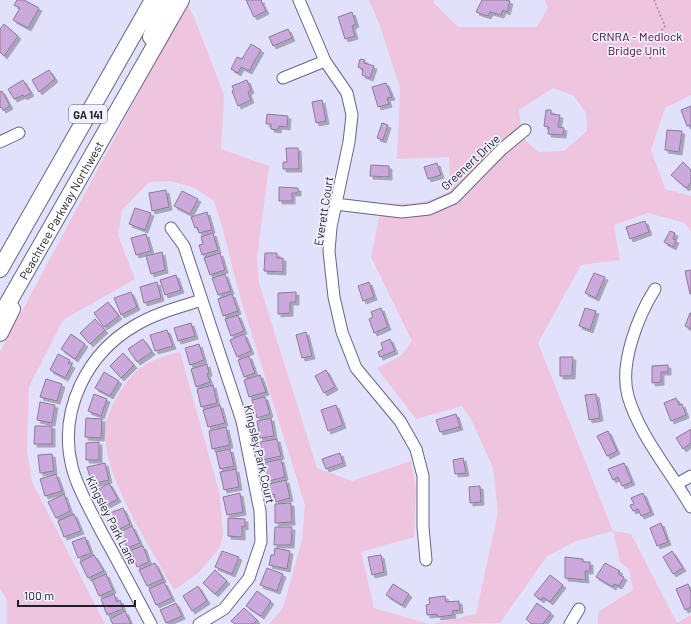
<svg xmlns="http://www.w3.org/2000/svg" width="691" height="624" font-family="Barlow,sans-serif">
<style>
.green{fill:#eec4de;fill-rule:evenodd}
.building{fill:#cca9dd;stroke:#8c7a95;filter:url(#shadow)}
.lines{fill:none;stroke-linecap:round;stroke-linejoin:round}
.minor-casing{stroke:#676582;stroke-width:13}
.highway-casing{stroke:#676582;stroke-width:18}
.path{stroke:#9796ab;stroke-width:1.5;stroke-dasharray:2 2;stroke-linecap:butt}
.minor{stroke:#fff;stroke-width:11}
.highway{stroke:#fff;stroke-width:16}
.labels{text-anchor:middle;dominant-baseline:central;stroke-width:3.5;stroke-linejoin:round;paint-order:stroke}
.shield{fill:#f1f0fe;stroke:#5f5e6a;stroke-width:1}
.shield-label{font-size:11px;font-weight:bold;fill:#201f2b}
.park-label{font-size:12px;fill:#4b083a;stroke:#f1f0fe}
.street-label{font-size:12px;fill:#201f2b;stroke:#f1f0fe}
</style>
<defs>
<filter id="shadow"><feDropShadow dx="3" dy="3" stdDeviation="0" flood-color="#0004"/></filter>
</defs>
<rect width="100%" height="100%" fill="#e2e1fc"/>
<path class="green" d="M369 0H434V3L458 27H537L548 8 545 0H691V95L665 108 651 150 665 189 691 196V232L685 223 648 213 614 225 620 260 581 265 538 343 613 531 631 534 677 623 691 615V624H598V612L633 590 629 569 620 562 613 531 576 541 547 556 500 623 433 624 476 614 498 512 493 468 471 419 462 406 416 419 377 368 401 356 412 341 371 257 382 203C409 204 427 205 451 190L449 157 397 159 400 88 379 23ZM553 88 574 96 586 113 587 131 564 151 538 152 523 138 519 110Z
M187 3 194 17 224 95 221 149 269 166 257 258 259 283 317 468 352 481 411 461 416 490 414 537 361 552 374 608 429 624H269L283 608 302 540 305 505 238 290 222 226 214 201 195 188 170 181 149 182 122 210 118 235 135 279 63 320 29 387 27 450 32 482 105 624H7V600L0 589V352Z
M180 352 220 495 223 535 219 549 197 574 174 590C152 550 105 479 105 435 104 420 111 408 118 395 134 367 150 359 180 352Z"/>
<path class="building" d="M17 0H24L39 8 28 28 13 20 20 8 14 5Z
M246 0H262L261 1 266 11 254 17Z
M482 0H506L510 1 507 12 503 10 501 15 490 12 488 16 476 12Z
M352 12 356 24 352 26 355 36 345 39 338 17Z
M4 24 18 36 4 56 0 52V29Z
M288 29 292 38 273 46 269 37Z
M251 44 261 50 249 71 241 67 238 73 231 69 237 57 242 59Z
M360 59 365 60 364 63 374 66 370 78 362 75 363 69 358 67Z
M49 70 55 79 39 92 32 80Z
M23 80 31 93 24 97 23 95 14 99 8 89Z
M247 80 251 90 248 92 251 100 238 106 232 91 234 90 232 86Z
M386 83 392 97 387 98 389 104 378 107 372 87Z
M2 91 10 106 3 110 1 107 0 108V92Z
M322 100 326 121 316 123 312 102Z
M691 106V125L687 126 681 110Z
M546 110H551V114L560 115 558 127 564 128 563 135 548 134 549 127 544 126Z
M267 114 288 116 287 127 279 126 278 130 271 129V124H266Z
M382 123 388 125 383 140 377 138Z
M667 130 682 131 679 152 665 150Z
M286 148H298L299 169H283V162H287Z
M683 162 691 170V183L686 188 671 175Z
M437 163 441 175 428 179 424 167Z
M371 165 389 166V177L370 176Z
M279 187 298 188V193H292V201H279Z
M166 190 169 207 152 211 149 193Z
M182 191 198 199 190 214 174 206Z
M135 208 151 213 145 230 129 224Z
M207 212 212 230 199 233 197 227 195 228 191 217Z
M645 221 649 232 630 239 626 227Z
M670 231 675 233 673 239 676 240 673 247 664 242Z
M213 233 218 250 202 255 199 245 203 244 201 237Z
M146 234 151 251 136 255 131 238Z
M162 252 165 270 151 274 146 256Z
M220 253 225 270 210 275 204 258Z
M265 253H277V258H283V272L264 271Z
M691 270V294H690L685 271Z
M594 273 605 277 596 298 585 293Z
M225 274 231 291 218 295 212 278Z
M176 275 181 290 165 295 160 280Z
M157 282 161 298 144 303 140 287Z
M369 282 374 297 363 301 358 286Z
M131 292 137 307 121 315 114 298Z
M296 292V302H290V313L278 314V293Z
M232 294 238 311 223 316 218 299Z
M108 302 119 316 104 327 94 313Z
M381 308 388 327 374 333 369 319 373 317 371 312Z
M585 308 596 311 590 330 579 326Z
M690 313H691V329L685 326Z
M238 315 244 331 231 336 225 319Z
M95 319 105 330 90 344 80 333Z
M191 323 195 336 178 341 174 328Z
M167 330 173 346 155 351 150 335Z
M306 332 312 356 302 358 296 335Z
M71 334 85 344 75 359 61 349Z
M244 334 251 351 237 357 230 340Z
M143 339 152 352 137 362 128 349Z
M390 339 395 351 380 357 378 352 383 349 381 343Z
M199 344 204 360 190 365 185 348Z
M123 353 134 365 121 378 110 366Z
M58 354 70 360 68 363 72 365 65 378 50 370Z
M249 356 255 373 244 377 238 360Z
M560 357H573L572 376H560Z
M207 364 209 373 207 374 210 382 196 387 191 369Z
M668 365V372H661V382L652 383V366Z
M326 370 335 387 324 393 315 376Z
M104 372 119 381 110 396 95 388Z
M260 375 266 392 249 397 244 380Z
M46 379 62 384 57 401 40 397Z
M213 385 217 403 201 407 197 389Z
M94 394 107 399 101 416 88 411Z
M596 394 600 418 589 420 585 395Z
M265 397 270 414 257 418 252 400Z
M676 398 679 405 682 404 686 415 671 421 664 403Z
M40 402 55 405 52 423 37 420Z
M220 405 225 423 208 427 203 410Z
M336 405 343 425 328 431 321 410Z
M456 414 460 427 440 432 436 420Z
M86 418 102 419 101 438 85 437Z
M271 418 274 436 260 438 257 421Z
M35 426H52V444H34Z
M226 427 230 445 212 449 209 431Z
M691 429V443L683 449 676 438Z
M608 431 617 451 607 456 597 436Z
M277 439 281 456 263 460 260 442Z
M99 442V460H86V443Z
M230 449 234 466 220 469 216 452Z
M340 453 343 463 326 469 322 459Z
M52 454 54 471 40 473 38 455Z
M463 458 466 473 455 474 453 460Z
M281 459 285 477 269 481 264 463Z
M105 463 109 480 92 484 87 467Z
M624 463 632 482 622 486 618 477 613 480 608 469Z
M236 469 239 487 224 490 220 472Z
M56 474 62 491 45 496 40 479Z
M286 480 290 498 276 502 274 494 271 495 269 484Z
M109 483 118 499 105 506 97 490Z
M480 486 481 502 470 503 469 487Z
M240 493 243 512 227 515 223 497Z
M643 493 651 512 641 516 638 509 633 511 630 505 634 504 631 498Z
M64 494 70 511 56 518 48 502Z
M291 503 292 522 275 523V504Z
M123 508 130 524 117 530 110 513Z
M74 514 81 531 64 537 58 521Z
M228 518 245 519V527L242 526V537L228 536Z
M661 523 668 542 657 546 650 528Z
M132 526 140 543 127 548 120 532Z
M275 527H292L291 545H274Z
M85 537 91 553 78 558 72 542Z
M143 546 149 562 137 567 131 550Z
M275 548 290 551 287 569 269 565 271 555H274Z
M222 551 239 557 232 574 215 567Z
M672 551 683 568 673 574 663 557Z
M94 555 104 571 88 578 80 562Z
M381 555 384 572 372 575 368 557Z
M565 557 583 559V562H590V571H585L586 580 565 578Z
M155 563 163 579 147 586 139 570Z
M605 563 620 571 618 574 624 577 619 586 614 584 613 587 596 577Z
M267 568 283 574 277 591 260 585Z
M215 570 227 581 215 594 203 583Z
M106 574 113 590 99 596 92 580Z
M550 575 563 585 550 602 543 597 541 600 534 595Z
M164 582 172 598 156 605 149 589Z
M393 584 409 594 402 605 386 595Z
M688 584 691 592V607L685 610 676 589Z
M198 586 207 601 192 611 183 596Z
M257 591 271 601 261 616 246 606Z
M114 594 117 602 120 600 123 609 107 615 101 599Z
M445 596 446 602 459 601 460 610 452 611 453 615 438 617 437 614 427 615 426 605 430 604 429 598Z
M176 603 182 616 166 623 160 610Z
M537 603 551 613 543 624H532L526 619Z
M244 608 257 620 253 624H235L231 621Z
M125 611 131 624H113L110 619Z"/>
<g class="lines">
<g class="minor-casing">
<path id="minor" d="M299 0 325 61 347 93 352 115 349 142 331 227 329 251 334 297 342 332 356 368 400 421 416 449 423 476V527L426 560
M283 78 325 61
M0 142 19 133
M335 204 402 212 429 209 454 198 502 149 525 130
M171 228 184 246 242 421 260 511 261 542 249 578 224 609 199 624
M655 289C638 316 619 364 628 396 639 435 671 472 691 507
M677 484 691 476
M151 624C135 594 119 563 102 533 91 511 78 490 72 467 58 410 87 353 136 325 156 313 180 307 202 300
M570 624 579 609"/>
</g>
<g class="highway-casing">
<g id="highway">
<path d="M151 37 166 0"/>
<path d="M0 269 153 0"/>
<path id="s1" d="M0 317 181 0"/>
<path d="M0 333 12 309"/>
</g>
</g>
<path class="path" d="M650 59 652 43 665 26 654 0"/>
<use href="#minor" class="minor"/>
<use href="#highway" class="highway"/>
</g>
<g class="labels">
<rect class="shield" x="69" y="105" width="38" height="18" rx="3"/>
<g class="shield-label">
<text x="88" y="114">GA 141</text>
</g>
<g class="park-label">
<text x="637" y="36">CRNRA - Medlock<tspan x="637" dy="14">Bridge Unit</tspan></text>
</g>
<g class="street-label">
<text transform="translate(470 162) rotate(-43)">Greenert Drive</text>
<text stroke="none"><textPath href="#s1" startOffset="123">Peachtree Parkway Northwest</textPath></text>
<text transform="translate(323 211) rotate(-81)">Everett Court</text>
<text transform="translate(260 454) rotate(77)">Kingsley Park Court</text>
<text transform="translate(112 520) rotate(63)">Kingsley Park Lane</text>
</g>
</g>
<path d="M18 600v6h117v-6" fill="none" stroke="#201f2b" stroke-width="2"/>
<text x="24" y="600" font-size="12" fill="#201f2b" stroke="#f1f0fe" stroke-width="3" paint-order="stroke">100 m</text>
</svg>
